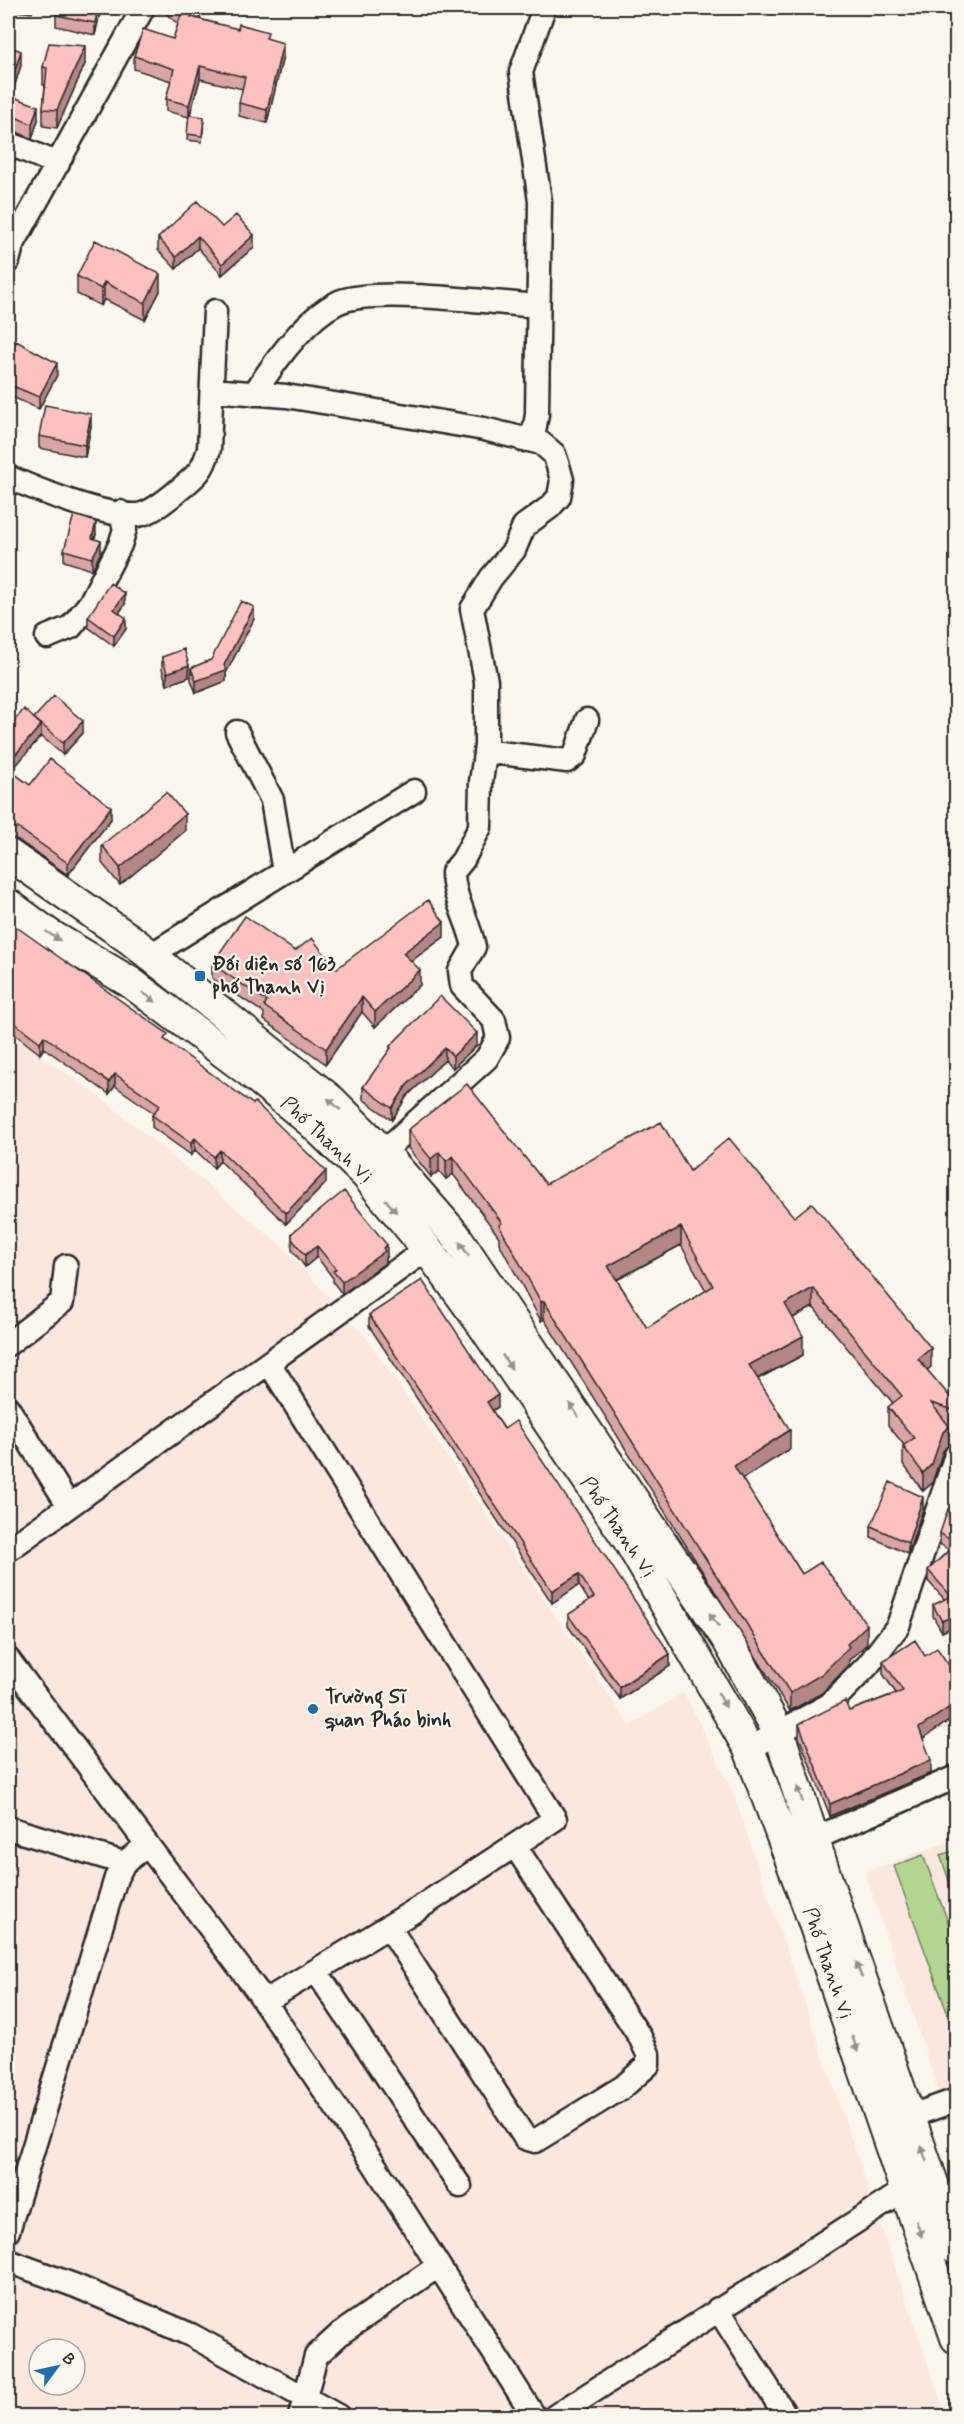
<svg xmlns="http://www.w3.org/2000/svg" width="964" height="2424" font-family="Mynerve,sans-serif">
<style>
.built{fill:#fce7df;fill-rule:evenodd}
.green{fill:#b0d692;stroke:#6e805e;stroke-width:1.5}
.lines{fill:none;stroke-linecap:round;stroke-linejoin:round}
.minor-casing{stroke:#2b2b2b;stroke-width:27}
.major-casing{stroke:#2b2b2b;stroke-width:34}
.minor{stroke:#fbf7ec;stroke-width:22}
.major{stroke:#fbf7ec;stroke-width:30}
.wall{fill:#daa6a5;stroke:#2b2b2b;stroke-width:1.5;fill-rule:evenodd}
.shaded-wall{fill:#b28786;stroke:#2b2b2b;stroke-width:1.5}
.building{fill:#fec1c0;stroke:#2b2b2b;stroke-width:1.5;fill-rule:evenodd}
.oneway{fill:#93918c}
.poi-dot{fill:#1f6fb2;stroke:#fbf7ec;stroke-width:2}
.labels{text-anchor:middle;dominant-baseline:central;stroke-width:4.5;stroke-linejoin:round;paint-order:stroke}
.poi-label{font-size:20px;font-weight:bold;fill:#2b2b2b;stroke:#fbf7ec;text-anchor:start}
.street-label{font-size:20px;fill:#2b2b2b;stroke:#fbf7ec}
</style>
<rect width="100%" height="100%" fill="#fbf7ec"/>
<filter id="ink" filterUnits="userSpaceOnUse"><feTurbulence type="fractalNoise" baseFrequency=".0167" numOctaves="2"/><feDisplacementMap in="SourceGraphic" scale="12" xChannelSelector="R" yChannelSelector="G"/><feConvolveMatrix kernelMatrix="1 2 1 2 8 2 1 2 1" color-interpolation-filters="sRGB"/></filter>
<g filter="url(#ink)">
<path class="built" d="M8 1034 95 1093 282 1246 368 1340 630 1726 684 1692 732 1790 946 2416H8ZM39 2349H75V2385H39Z
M956 1839V2144L865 1872Z"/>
<path class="green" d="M956 1850V1900L940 1855Z
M923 1855 954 1938 956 1937V2037L894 1866Z"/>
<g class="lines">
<g class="minor-casing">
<path id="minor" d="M8 143 58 164
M8 261 12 246 143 8
M212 390 286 396 359 408 484 429 541 443 554 454 559 469 562 480 559 497 550 507 524 526 514 550 491 578 472 609 486 681V746L491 752 567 761 575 755 587 720
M254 394C273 364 305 319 337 303 370 286 497 303 538 306
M523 440 534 432 537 414 540 201 521 72 544 8
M8 477C37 490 105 517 137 515 151 514 169 498 180 489 197 475 203 471 209 449L215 311
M47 637 71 627 90 603 120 545 125 529 120 512
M237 732 272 800 284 872
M149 956 414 791
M383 1152 487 1058 498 1038 494 1020 462 986 460 971 474 947C469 921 453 898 453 872L463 860 480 827 481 782 486 746
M8 1344 62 1302 66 1266
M8 1408 69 1506
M8 1550 427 1249
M8 1659 258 1992 374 2164 534 2416
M749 1749 829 1705 868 1665 898 1626 956 1455
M8 1828 124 1863
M800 1845 956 1777
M389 1927 525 2138 535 2141 623 2087 648 2065V2054L640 2037 515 1846
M316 1971 460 2186
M264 2002 419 1908 555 1819 269 1363
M911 2116 956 2100
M8 2231 116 1878 124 1863 146 1846
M8 2261 76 2286 191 2335 338 2416
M718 2309 786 2416
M300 2416 316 2356 341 2333 438 2266
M555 2416 905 2190"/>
</g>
<g class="major-casing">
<path id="major" d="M8 854 131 940 332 1101 383 1152 455 1235 727 1639 779 1733 830 1889 956 2249
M8 904 50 935 130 982 251 1073 310 1121 366 1175 427 1249 484 1327 629 1541 749 1749 809 1909 956 2338"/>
</g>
<use href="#minor" class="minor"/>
<use href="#major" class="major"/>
</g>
<path class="wall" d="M8 8H33L32 13 8 10Z
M100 8V13L95 35 56 26V15Z
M164 8H200V19L268 39 283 56 267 123 239 116V103L243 89 200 79 190 115 204 122 202 142 187 140 189 117 166 111V99L171 81 134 69V56L173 39 178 24 164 12Z
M8 46 21 65 11 97 38 120 32 139 13 130 8 131Z
M85 64 57 128 43 126V109L45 85H43V67Z
M222 227 254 247 222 275 198 248 176 269 158 250V238Z
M77 276 160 291 145 320 104 299 101 306 77 294Z
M8 357 57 375 39 409 8 395Z
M91 426 85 457 39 448V436Z
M96 534 95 539 101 552 92 570 64 561V550Z
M125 604 119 613 126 629 114 646 88 627V617Z
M254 619 226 673V681L196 693 191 680V668L211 660Z
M162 657 189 677 167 685 162 669Z
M34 718 83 733 63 755 41 736 11 771 30 785 111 819 68 875 18 840 8 838V729Z
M185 831 120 885 102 863V845Z
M8 921 168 1042 326 1183 286 1224 220 1161 214 1168 195 1150 191 1155 152 1127V1115L154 1113 115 1086 109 1094 44 1048 40 1054 8 1029Z
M444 937 411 961 420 985 375 1027 362 1012 326 1064 264 1020V1013L212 978V964L295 951 336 969Z
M477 1045 453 1068 445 1060 407 1096 392 1120 363 1099V1087L390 1050V1046Z
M408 1130 546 1184 690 1171 794 1217 931 1367 927 1370 957 1405V1430L949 1427V1444L943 1451 932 1483 923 1491 903 1464V1446L904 1445 888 1425V1407L893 1403 813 1307 793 1318 803 1355 758 1379 790 1449 742 1479 802 1574 867 1644 849 1660V1665L822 1693 790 1711 544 1319 541 1321 499 1243V1237L453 1174 446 1179 439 1171 431 1177 408 1148ZM681 1245 706 1291 647 1328 617 1280Z
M292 1233 387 1257 385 1258V1263L342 1294 333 1282V1278L317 1257 305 1267 292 1250Z
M369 1315 498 1407 492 1411 670 1666 620 1699 568 1626V1615L589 1601 579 1585 552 1603 369 1326Z
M957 1508V1625L942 1632 933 1616V1605L945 1600 928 1581V1570L949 1550 940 1544V1533Z
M923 1509 908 1554 871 1537V1526Z
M925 1656 957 1677V1739L950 1720 923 1738 931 1773 830 1816 799 1737V1724L849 1711 896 1693 883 1674V1661Z"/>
<path class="shaded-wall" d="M98 8H100V13L95 35V23Z
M199 8H200V19L191 30V17Z
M283 43V56L267 123V110Z
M85 46V64L57 128V110Z
M21 51V65L8 107V92Z
M200 66V79L189 117V105Z
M38 106V120L32 139V124Z
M254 235V247L222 275V264Z
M198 236V248L176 269V257Z
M160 274V291L145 320V303Z
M104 282V299L101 306V289Z
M57 363V375L39 409V397Z
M91 414V426L85 457V445Z
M96 522V534L92 549V538Z
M101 541V552L92 570V558Z
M125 594V604L114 620V609Z
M254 607V619L226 673V681L196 693V681L224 665Z
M126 618V629L114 646V636Z
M189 665V677L167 685V673Z
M83 721V733L63 755V743Z
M41 725V736L8 775V763Z
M111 807V819L68 875V863Z
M185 814V831L120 885V868Z
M444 922V937L403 967V953Z
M420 970V985L375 1027V1012Z
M362 997V1012L326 1064V1049Z
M477 1033V1045L453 1068V1056Z
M44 1036V1048L40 1054V1042Z
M445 1048V1060L407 1096 392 1120V1108L407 1085Z
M115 1074V1086L109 1094V1082Z
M195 1138V1150L191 1155V1143Z
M220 1150V1161L214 1168V1157Z
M439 1152V1171L431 1177V1159Z
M453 1156V1174L446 1179V1161Z
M326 1171V1183L286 1224V1213Z
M681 1227V1245L608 1284V1266Z
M387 1245V1257L385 1258V1263L342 1294V1282Z
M317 1246V1257L305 1267V1255Z
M813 1288V1307L785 1322V1304Z
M544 1301V1319L541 1321V1302Z
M803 1336V1355L749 1383V1365Z
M931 1348V1367L918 1377V1359Z
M498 1395V1407L487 1414V1402Z
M949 1426V1444L943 1451 932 1483 923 1491V1473L943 1432Z
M790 1430V1449L734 1484V1466Z
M923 1497V1509L908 1554V1543Z
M579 1574V1585L552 1603V1591Z
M957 1614V1625L942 1632V1621Z
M867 1625V1644L849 1660V1665L822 1693 790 1711V1693Z
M670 1654V1666L620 1699V1687Z
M950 1707V1720L919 1741V1728Z
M931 1760V1773L830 1816V1804Z"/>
<path class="building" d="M57 8H98L95 23 56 15Z
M174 8H199L191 17 238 29 239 24 268 32 266 38 283 43 267 110 239 103 245 77 200 66 189 105 166 99 174 69 134 56 143 29 173 39 181 15H183Z
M49 43 85 46 57 110 43 109 47 68 43 67Z
M8 46 21 51 8 92Z
M8 95 38 106 32 124 13 116 8 117Z
M189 115 204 117 202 136 187 134Z
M197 201 222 227 236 215 254 235 222 264 198 236 176 257 158 238Z
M95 240 160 274 145 303 104 282 101 289 77 276Z
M16 341 57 363 39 397 8 384V357Z
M45 405 91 414 85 445 39 436Z
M74 515 96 522 92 538 101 541 92 558 64 550Z
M110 583 125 594 114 609 126 618 114 636 88 617Z
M241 601 254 607 224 665 226 670 196 681 191 668 211 660Z
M184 649 189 665 167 673 162 657Z
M54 696 83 721 63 743 34 718Z
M24 709 41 725 8 763V729Z
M50 759 111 807 68 863 18 828 8 826V769L30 785Z
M166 792 185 814 120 868 102 845Z
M428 900 444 922 403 953 420 970 375 1012 362 997 326 1049 264 1006 267 1001 212 964 245 916 295 951 312 938 336 969Z
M8 921 168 1034 164 1039 253 1104 255 1102 326 1171 286 1213 220 1150 214 1157 195 1138 191 1143 152 1115 160 1105 115 1074 109 1082 44 1036 40 1042 8 1018Z
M440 996 477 1033 453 1056 445 1048 407 1085 392 1108 363 1087 391 1048 390 1046Z
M467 1084 546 1184 661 1122 690 1171 729 1138 794 1217 812 1203 931 1348 918 1359 957 1405V1411L931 1403 949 1426 943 1432 932 1464 923 1473 903 1446 914 1438 888 1407 902 1396 813 1288 785 1304 803 1336 749 1365 790 1430 734 1466 802 1574 821 1562 867 1625 847 1644 849 1647 822 1674 790 1693 544 1301 541 1302 499 1225 502 1223 453 1156 446 1161 439 1152 431 1159 408 1130ZM681 1227 713 1286 647 1328 608 1266Z
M344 1191 387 1245 383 1248 385 1251 342 1282 333 1271 336 1269 317 1246 305 1255 292 1239V1233Z
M422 1280 498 1395 487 1402 504 1429 516 1421 670 1654 620 1687 568 1615 594 1597 579 1574 552 1591 369 1315Z
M890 1482 923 1497 908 1543 871 1526Z
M957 1508V1614L942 1621 933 1605 951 1596 928 1570 956 1544 940 1533 948 1509 954 1512Z
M915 1640 925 1656 937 1648 957 1677V1726L950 1707 919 1728 931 1760 830 1804 799 1724 845 1701 849 1711 903 1691 883 1661Z"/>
<defs><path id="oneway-solid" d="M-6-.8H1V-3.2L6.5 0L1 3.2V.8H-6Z" transform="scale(1.5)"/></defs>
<g class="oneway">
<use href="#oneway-solid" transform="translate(53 936) rotate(33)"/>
<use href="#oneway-solid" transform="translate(149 997) rotate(37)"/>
<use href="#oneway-solid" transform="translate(334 1104) rotate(-138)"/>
<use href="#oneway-solid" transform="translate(391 1206) rotate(50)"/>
<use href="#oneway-solid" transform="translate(464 1249) rotate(-124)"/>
<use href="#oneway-solid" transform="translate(507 1362) rotate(56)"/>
<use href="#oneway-solid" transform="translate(574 1410) rotate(-124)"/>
<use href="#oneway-solid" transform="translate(714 1620) rotate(-124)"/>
<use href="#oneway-solid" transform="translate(722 1700) rotate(61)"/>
<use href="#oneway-solid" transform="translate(800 1794) rotate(-109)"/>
<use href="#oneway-solid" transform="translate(859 1970) rotate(-110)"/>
<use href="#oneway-solid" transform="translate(855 2044) rotate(71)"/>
<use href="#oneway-solid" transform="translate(924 2154) rotate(-108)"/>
<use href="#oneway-solid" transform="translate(919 2229) rotate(71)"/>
</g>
</g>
<g class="poi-dot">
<rect x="194" y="970" width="12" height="12" rx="3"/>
<circle cx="313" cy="1709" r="6"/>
</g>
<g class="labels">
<g class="poi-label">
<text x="212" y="964">Đối diện số 163<tspan x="212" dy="23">phố Thanh Vị</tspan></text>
<text x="325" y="1697">Trường Sĩ<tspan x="325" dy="23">quan Pháo binh</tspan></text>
</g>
<g class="street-label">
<text transform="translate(326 1140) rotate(43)">Phố Thanh Vị</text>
<text transform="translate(617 1527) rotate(56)">Phố Thanh Vị</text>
<text transform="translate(827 1963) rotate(71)">Phố Thanh Vị</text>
</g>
</g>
<rect width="964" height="2424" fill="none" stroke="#fbf7ec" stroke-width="30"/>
<rect x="15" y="15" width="934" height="2394" fill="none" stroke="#2b2b2b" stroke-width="2" filter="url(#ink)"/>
<g transform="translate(57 2367) rotate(57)"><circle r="28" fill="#fbf7ec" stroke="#a8a59f" stroke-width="1.5"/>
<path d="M0-4.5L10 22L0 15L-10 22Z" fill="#1f6fb2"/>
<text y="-9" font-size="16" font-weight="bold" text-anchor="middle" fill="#2b2b2b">B</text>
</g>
</svg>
